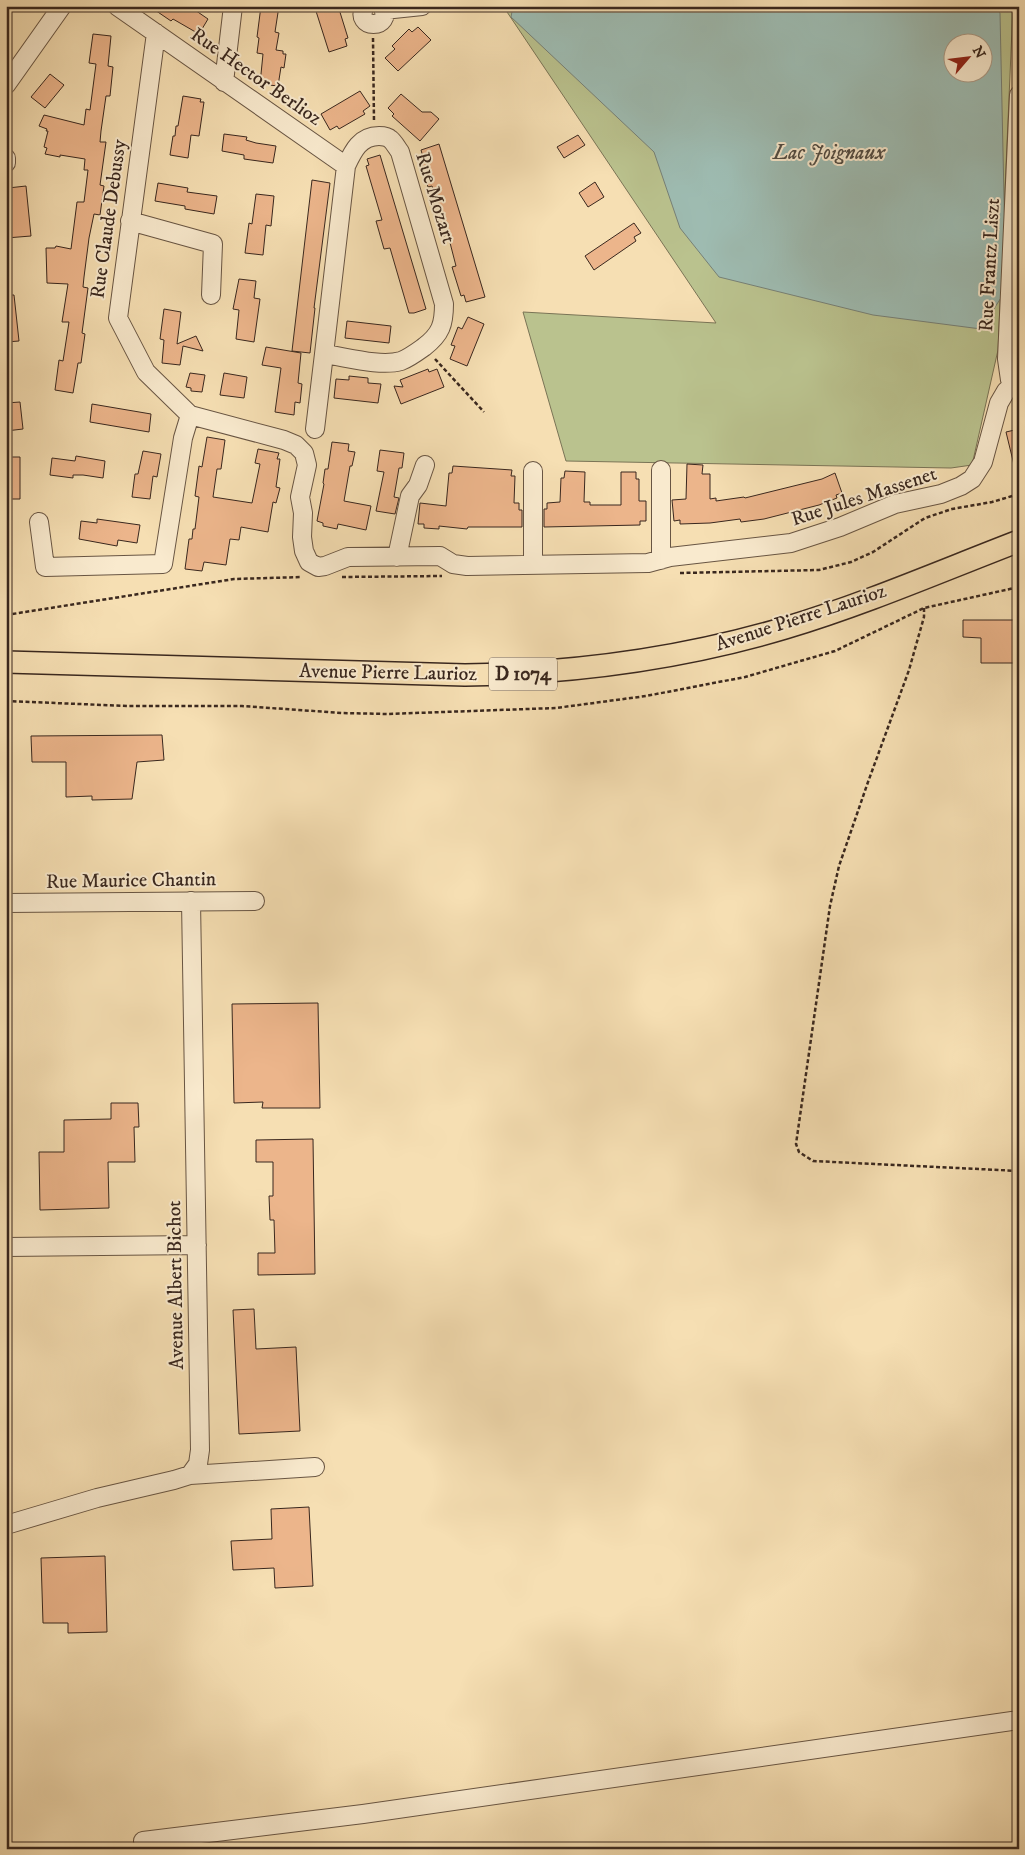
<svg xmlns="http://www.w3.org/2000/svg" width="1025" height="1855" font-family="'IM FELL DW Pica',serif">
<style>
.green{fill:#bac28e;stroke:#7a7456;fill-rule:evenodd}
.water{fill:#9ebcb2;stroke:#768077;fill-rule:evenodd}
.building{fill:#ecb58b;stroke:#39271e}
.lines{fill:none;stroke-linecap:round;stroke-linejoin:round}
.minor-casing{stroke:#685543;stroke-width:20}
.major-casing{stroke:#39271e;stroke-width:24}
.path{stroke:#39271e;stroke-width:2.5;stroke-dasharray:4 2.5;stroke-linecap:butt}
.minor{stroke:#f9eace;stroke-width:18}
.major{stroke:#f6dfb3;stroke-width:21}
.labels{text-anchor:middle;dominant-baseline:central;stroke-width:4;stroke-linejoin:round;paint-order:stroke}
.shield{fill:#f9eace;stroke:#736253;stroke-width:1}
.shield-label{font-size:19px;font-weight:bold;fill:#39271e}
.street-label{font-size:20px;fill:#39271e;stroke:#f9eace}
.water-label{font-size:21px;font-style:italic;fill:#524c43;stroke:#f9eace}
</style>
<rect width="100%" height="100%" fill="#f6dfb3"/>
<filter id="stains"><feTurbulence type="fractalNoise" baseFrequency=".004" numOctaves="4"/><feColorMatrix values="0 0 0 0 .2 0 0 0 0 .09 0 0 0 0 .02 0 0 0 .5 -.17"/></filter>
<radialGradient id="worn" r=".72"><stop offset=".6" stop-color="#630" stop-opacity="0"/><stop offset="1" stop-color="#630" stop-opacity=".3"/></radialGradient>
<path class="green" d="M503 6H1013L998 350 972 465 951 468 566 461 523 312 716 323ZM952 42H982V72H952Z"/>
<path class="water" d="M513 6H995L1000 13 1006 290 981 329 873 315 719 277 680 228 654 152 511 17ZM952 42H982V72H952Z"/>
<path class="building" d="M149 6H189L208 19 199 34 173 19 171 21Z
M261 6H279L275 32 279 33 276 50 283 51V54H286L284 68 281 67 278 86 260 84 263 54 257 53 259 38 257 37Z
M321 6H334L335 10 339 9 348 38 345 39 347 46 329 52 315 8Z
M418 27 431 40 398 71 385 58 395 49 392 46 409 29 412 32Z
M93 34 111 36 108 66 113 67 110 96H106L101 131 100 142H106L100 185 104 186 100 215 94 214 89 238 84 277 83 287 88 288 82 333 85 334 81 363H78L73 393 55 390 59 360 63 361 69 322H62L68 284 47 283 46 248H55L56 246 71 249 77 202H84L88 170H84L85 159 60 155V157L45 154 47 148 44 147 48 131H46L47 129 39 126 44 115 84 125 86 109 90 110 96 64 89 63Z
M50 74 64 85 45 108 31 97Z
M360 91 370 106 363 111 365 114 339 129 337 126 330 130 321 114Z
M401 94 422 112H431L439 119 420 141 392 116 394 114 388 108Z
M183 96 201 99 200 102H204L199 136 191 135 188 158 170 155 173 136H175L176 126H178Z
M224 134 247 137 246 140 256 143 276 146 273 163 244 159V155L222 151Z
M578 135 585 145 564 158 557 147Z
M439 144 485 297 466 302 464 295 461 296 452 267 456 266 448 235 443 236 438 218 442 217 435 193 432 186 428 187 420 158 423 157 421 150Z
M380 155 426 309 414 313H409L390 248 384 249 376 221 382 220 366 166 369 165 367 159Z
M312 180 330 183 314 308H315L310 353 292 351Z
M595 182 604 197 588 207 579 193Z
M158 183 188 188 187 192 217 196 214 214 185 209V206L155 201Z
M26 186 31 236 6 238V220H9L7 203H9L8 188Z
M256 194 274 196 271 226 266 225 263 255 245 253 249 223 252 224Z
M634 223 641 233 634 237 636 241 594 270 585 256Z
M239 279 256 281 254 298 260 299 254 342 236 339 239 310 233 309Z
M6 295H14L19 341 6 342Z
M164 309 181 312 177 344 196 336 203 351 183 346 180 365 162 363 164 340 160 339Z
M468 317 484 324 467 366 450 359 455 346 451 345 458 327 462 329Z
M347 321 391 326 389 343 345 338Z
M266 347 301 353 298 383 302 384 300 403 295 402 294 415 275 412 281 368 262 365Z
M428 369 429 372 437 369 444 387 401 404 394 386 403 387 400 380Z
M190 373 205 375 202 392 191 391V388L186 387Z
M224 373 247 377 244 398 220 395Z
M349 376 368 378V383L381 384 378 403 334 398 336 379 349 380Z
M20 402 23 429 6 431V403Z
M92 404 151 414 149 432 90 422Z
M1019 429V465H1014L1006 432Z
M207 437 225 440 221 469H217L213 497 252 503 260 464 255 463 258 449 279 453 277 459H280L276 487 280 488 276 503 273 502 268 532 241 527 239 540 230 539 226 565 204 562 202 571 185 569 189 539H192L193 529H195L199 497 195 496 199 466 202 467Z
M332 442 349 444 348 451 355 452 352 466H350L344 501 371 506 366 530 338 524 337 529 323 526V523L317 521 324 484 323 483 325 469H328Z
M380 450 404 453 402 468H399L394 497 399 498 395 514 376 511 384 472 377 471Z
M143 451 161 454 157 477 153 476 150 499 132 497 135 474H138Z
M76 456 105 461 103 478 83 475H73V478L50 475 52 458 75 461Z
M6 457H20V499H6Z
M687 464 703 465 702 474H710V499L716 498V501L744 497 745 498 822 479 835 473 842 493 836 495 837 498 819 505 764 519 741 522 740 519 710 523 680 524V520L674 521 672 500 686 499Z
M453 466 512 470 511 476H515L514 503H519V510H522V527H468L467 529 439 526V529L424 528V524H418L420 503 446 506 449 473H452Z
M565 471 585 472 584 502H590V505H621V472H636V479H639V501H646V521H640V525L544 527V509H547V503L560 502 561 478H564Z
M97 519 140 525 137 543 118 540 117 546 79 539 81 521 97 523Z
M963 620H1019V663H981V638L963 637Z
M162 735 164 760 137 762 132 799 92 800V796L66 797V762H32L31 736Z
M318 1003 320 1108H262L263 1102 234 1103 232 1004Z
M111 1103H138L139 1127H134L135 1162H108L109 1208 40 1210 39 1152H64V1120L111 1119Z
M313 1139 315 1274 258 1275V1253H275L274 1220H270L269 1196H273V1162H256V1140Z
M254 1309 256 1349 296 1347 300 1431 239 1434 233 1310Z
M309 1507 313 1586 275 1588 274 1568 233 1570 231 1541 272 1539 271 1509Z
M105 1556 107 1632 68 1633V1623H43L41 1558Z"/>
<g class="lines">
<g class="minor-casing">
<path id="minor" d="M117 6 346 166
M365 6C352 30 395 30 382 6
M384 10 422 6
M156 33 118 318 146 372 190 415 284 440 296 445 304 453 307 465 300 497 303 513 302 537 304 551 309 562 318 567 325 566 348 557 440 556 453 564 467 566 648 563 670 557 791 543 840 527 895 504 941 494 961 486 972 479 983 462 999 403 1006 391 1014 384
M224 82 233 6
M6 85 62 6
M1019 95 1007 359 1010 380 1019 386
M6 158V163
M130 221 213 244 211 295
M315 429 324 354C346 357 380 367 401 361 409 358 417 352 424 347 441 334 444 324 444 304L400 152C397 148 394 142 390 139 388 137 383 136 379 136 360 136 353 151 346 166L324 354
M661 470V560
M39 522 45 567 163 564 183 438 190 415
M397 557 410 496 418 485 425 465
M533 565V471
M6 903 255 901
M6 1247 197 1245
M190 1475 315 1467
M6 1525 97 1498 174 1480 190 1475 198 1464 200 1450 191 901
M143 1841 363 1814 1019 1720"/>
</g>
<g class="major-casing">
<path id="major" d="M6 662 465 675C574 673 681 659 785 628 865 604 941 571 1019 541"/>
</g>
<path class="path" d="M373 38 374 122
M435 359 484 412
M680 573 819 570 851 562 873 552 925 518 952 509 992 502 1019 494
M342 577 442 576
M924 608V617L909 670 868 782 839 866 830 906 796 1144 799 1152 813 1161 1019 1171
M6 615 234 579 302 577
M6 701 128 706H242L342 713 387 714 556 708 646 696 745 677 835 651 924 608 1019 587
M90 1849 128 1844"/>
<use href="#minor" class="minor"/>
<use href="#major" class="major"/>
</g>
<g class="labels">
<rect class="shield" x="489" y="657.5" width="68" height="33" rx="4"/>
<g class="shield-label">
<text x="523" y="674">D 1074</text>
</g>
<g class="street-label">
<text transform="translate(256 77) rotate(35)">Rue Hector Berlioz</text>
<text transform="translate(435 198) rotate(73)">Rue Mozart</text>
<text transform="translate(109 219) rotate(-82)">Rue Claude Debussy</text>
<text transform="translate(990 265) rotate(-87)">Rue Frantz Liszt</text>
<text transform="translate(864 497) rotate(-18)">Rue Jules Massenet</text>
<text transform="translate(801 618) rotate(-18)">Avenue Pierre Laurioz</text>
<text transform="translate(388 673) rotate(1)">Avenue Pierre Laurioz</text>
<text transform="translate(131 881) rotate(-1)">Rue Maurice Chantin</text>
<text transform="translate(176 1285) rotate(-91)">Avenue Albert Bichot</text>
</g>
<g class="water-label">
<text x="829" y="153">Lac Joignaux</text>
</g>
</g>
<rect width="1025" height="1855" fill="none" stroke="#f6dfb3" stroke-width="25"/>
<rect x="8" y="8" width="1010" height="1840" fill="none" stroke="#39271e" stroke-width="2.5"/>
<rect x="12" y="12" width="1000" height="1830" fill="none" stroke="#39271e"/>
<g transform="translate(968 58) rotate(62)"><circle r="24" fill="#f9eace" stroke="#ac9c88"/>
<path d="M0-4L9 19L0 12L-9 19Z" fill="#8f2418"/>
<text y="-8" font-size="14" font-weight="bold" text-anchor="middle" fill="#39271e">N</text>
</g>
<rect width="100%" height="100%" filter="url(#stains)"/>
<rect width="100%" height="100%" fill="url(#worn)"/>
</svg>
